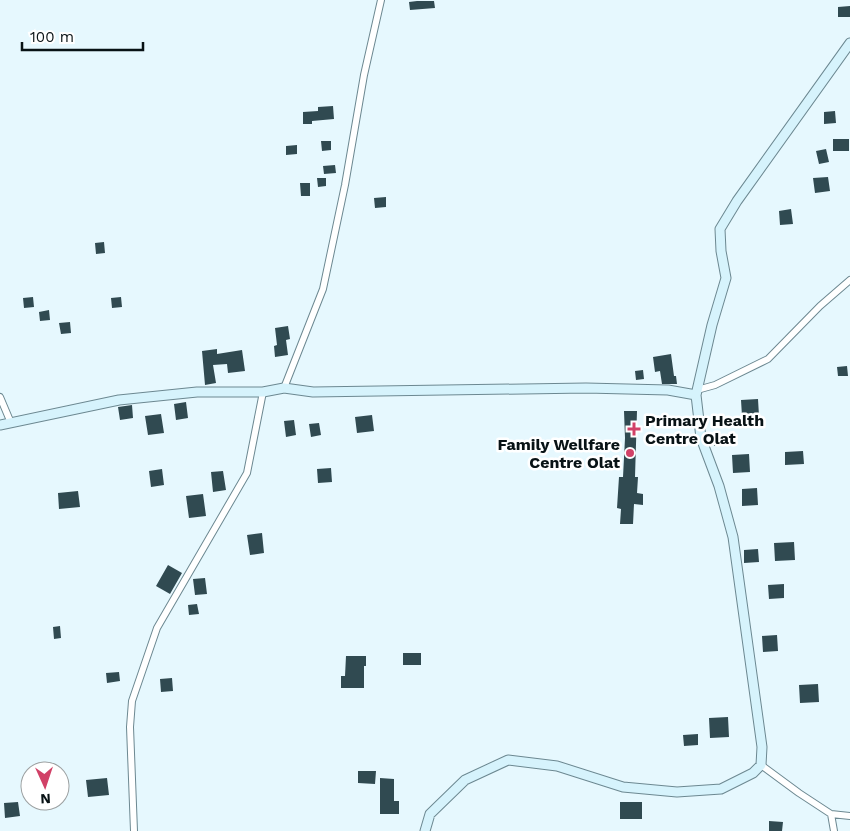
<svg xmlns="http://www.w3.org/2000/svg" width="850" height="831" font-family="'Work Sans',sans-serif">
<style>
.building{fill:#304a51}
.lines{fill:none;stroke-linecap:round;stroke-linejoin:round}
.street-casing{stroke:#6c8891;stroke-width:8}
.secondary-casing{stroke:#6c8891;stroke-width:11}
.street{stroke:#fff;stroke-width:6}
.secondary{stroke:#d6f3fc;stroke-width:9}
.poi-dot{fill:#d14167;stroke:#fff;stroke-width:2}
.labels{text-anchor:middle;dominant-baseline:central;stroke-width:5;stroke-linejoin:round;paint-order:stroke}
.poi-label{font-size:16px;font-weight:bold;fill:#081215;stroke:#fff;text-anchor:start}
</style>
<rect width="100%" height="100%" fill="#e6f8fe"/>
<path class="building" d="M417 1H434L435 8 410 10 409 2Z
M850 6V17H838V7Z
M333 106 334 119 312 121V124H303V112L318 111V107Z
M835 111 836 123 824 124V112Z
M833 139H849V151H833Z
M321 141H331V150L322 151Z
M297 145V154L286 155V146Z
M826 149 829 162 819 164 816 151Z
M335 165 336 173 324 174 323 166Z
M828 177 830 191 815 193 813 178Z
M317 178H326V186L318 187Z
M300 183H310V196H301Z
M386 197V207L375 208 374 198Z
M791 209 793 224 780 225 779 211Z
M104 242 105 253 96 254 95 243Z
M33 297 34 307 24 308 23 298Z
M121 297 122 307 112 308 111 298Z
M49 310 50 320 40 321 39 312Z
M70 322 71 333 61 334 59 323Z
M288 326 290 339 286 340 288 355 275 357 274 346 277 345 275 328Z
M217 349V354L242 350 245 371 228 373 227 364 213 365 216 383 205 385 202 351Z
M671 354 674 376H676L677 384H662L660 371 655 372 653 357Z
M847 366 848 376H838L837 367Z
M643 370 644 379 636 380 635 371Z
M758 399 759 416H742L741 400Z
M186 402 188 418 176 420 174 404Z
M132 405 133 418 120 420 118 407Z
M624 411H637L635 477H638L637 493 643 494V505L634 504 633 524H620L621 509 617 508 619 477H623L625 438Z
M161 414 164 433 148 435 145 416Z
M372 415 374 431 357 433 355 417Z
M294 420 296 435 286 437 284 421Z
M319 423 321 435 311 437 309 424Z
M719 438 725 439 726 446H714V440Z
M803 451 804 464 785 465V452Z
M749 454 750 472 733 473 732 455Z
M331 468 332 482 318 483 317 469Z
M162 469 164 485 151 487 149 471Z
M223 471 226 490 213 492 211 472Z
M757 488 758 505 742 506V489Z
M78 491 80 507 59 509 58 493Z
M203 494 206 516 189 518 186 496Z
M262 533 264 553 250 555 247 535Z
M794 542 795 560 775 561 774 543Z
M758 549 759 562 744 563V550Z
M168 565 182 573 170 594 156 586Z
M205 578 207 594 195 595 193 579Z
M784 584V598L769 599 768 585Z
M197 604 199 614 189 615 188 605Z
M60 626 61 638 54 639 53 627Z
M777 635 778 651 763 652 762 636Z
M403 653H421V665H403Z
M346 656H366V666H364V688H341V676H345Z
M119 672 120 681 107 683 106 673Z
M172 678 173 691 161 692 160 679Z
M818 684 819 702 800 703 799 685Z
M728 717 729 737 710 738 709 718Z
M698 734V745L684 746 683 735Z
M358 771H376L375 784 358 783Z
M107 778 109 795 88 797 86 780Z
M380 778 394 779V801H399V814H380Z
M18 802 20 816 5 818 4 803Z
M620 802H642V819H620Z
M769 821 783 822 782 831H769Z"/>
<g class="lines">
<g class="street-casing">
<path id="street" d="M284 388 323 289 345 185 364 75 381 0
M697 390 715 385 768 359 820 306 850 280
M0 397 11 423
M656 439 701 438
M761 765 799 793 831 814 834 831
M831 814 850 816
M134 831 130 727 132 701 157 628 247 473 263 392"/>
</g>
<g class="secondary-casing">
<path id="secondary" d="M0 425 119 400 197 392H263L284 388 313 392 586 388 668 390 696 395
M425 831 430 814 465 780 508 760 557 766 623 787 677 792 721 789 753 773 761 765 762 747 733 537 719 486 701 438 696 395 712 325 726 278 721 251 720 229 737 201 850 43"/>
</g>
<use href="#street" class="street"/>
<use href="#secondary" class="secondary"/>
</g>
<g class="poi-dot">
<path d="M631.5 421.5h5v5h5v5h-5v5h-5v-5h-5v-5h5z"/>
<circle cx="630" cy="453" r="5"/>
</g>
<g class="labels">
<g class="poi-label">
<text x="645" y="420">Primary Health<tspan x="645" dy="18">Centre Olat</tspan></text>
<text x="620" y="444" text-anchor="end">Family Wellfare<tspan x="620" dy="18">Centre Olat</tspan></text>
</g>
</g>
<g transform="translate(45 786) rotate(177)"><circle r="24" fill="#ffffff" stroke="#9ca0a1"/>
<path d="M0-4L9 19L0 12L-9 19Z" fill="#d14167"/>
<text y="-8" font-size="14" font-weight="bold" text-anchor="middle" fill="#081215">N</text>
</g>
<path d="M22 42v8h121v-8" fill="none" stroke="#081215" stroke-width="2.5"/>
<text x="30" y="42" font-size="15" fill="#081215" stroke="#ffffff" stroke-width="4" paint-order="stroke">100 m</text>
</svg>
